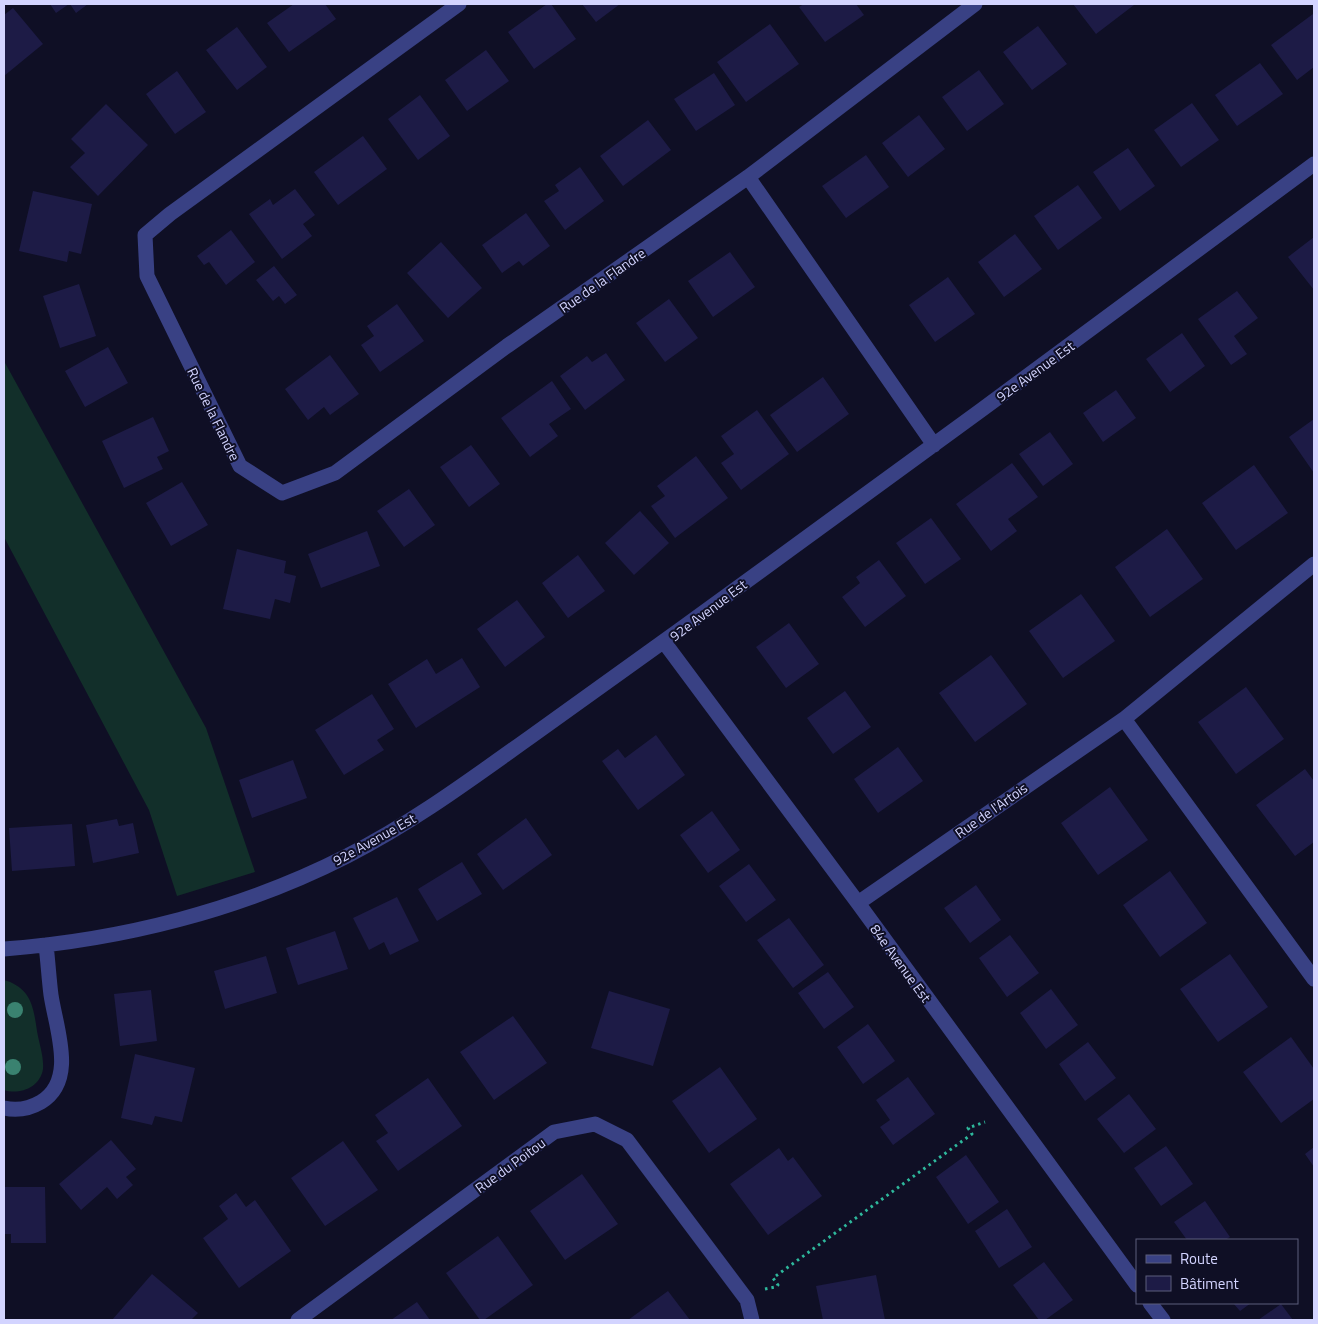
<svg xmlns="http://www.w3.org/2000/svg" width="1318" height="1324" font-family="'Titillium Web',sans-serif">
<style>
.grass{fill:#122f2a}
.building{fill:#1d1b46}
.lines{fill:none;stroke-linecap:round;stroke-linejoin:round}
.path{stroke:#2eb89c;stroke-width:3;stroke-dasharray:2.5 4;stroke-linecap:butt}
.minor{stroke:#394184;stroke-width:15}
.tree{fill:#3a8270}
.labels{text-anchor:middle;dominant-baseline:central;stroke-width:4;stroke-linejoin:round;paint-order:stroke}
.street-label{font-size:14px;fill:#d3d4ff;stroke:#0f0f25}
</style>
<rect width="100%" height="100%" fill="#0f0f25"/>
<path class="grass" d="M4 361 206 728 255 872 177 896 149 810 4 537Z
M4 980C12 982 21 987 26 994 34 1005 35 1019 37 1031 39 1043 44 1057 43 1069 40 1088 19 1095 4 1090Z"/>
<path class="building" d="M50 4H69L56 13Z
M70 4H88L76 13Z
M294 4H325L336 19 289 52 267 23Z
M547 4H551L576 39 534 69 508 32Z
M582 4H620L596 22Z
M804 4H856L864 15 825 42 799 7Z
M1073 4H1133L1134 5 1096 34Z
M13 8 43 44 4 76V15Z
M1313 14 1314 67 1297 80 1271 45Z
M770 24 799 64 746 102 717 62Z
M1038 26 1067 64 1032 90 1003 52Z
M237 27 267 67 237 90 206 50Z
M486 50 509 81 467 111 445 80Z
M1260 63 1283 94 1237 126 1215 95Z
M979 70 1004 104 967 131 942 97Z
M177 71 206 112 175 134 146 94Z
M714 73 735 105 696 131 674 99Z
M420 95 450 136 418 160 388 119Z
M1192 103 1219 140 1181 167 1154 130Z
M106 104 148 145 98 196 70 167 85 153 71 139Z
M919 115 945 149 908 177 882 143Z
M648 120 671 150 623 186 600 156Z
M363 136 387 169 338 205 314 172Z
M1128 148 1155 186 1120 211 1093 172Z
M866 155 889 187 846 218 822 186Z
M580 167 604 201 565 230 544 201 559 191 555 185Z
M1078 185 1102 218 1058 250 1034 216Z
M295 189 315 215 303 224 312 236 282 259 249 214 270 199 273 205Z
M33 191 92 204 81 254 69 251 67 262 19 251Z
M526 213 550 246 523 266 519 261 502 273 482 245Z
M231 230 255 262 226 285 209 262 204 265 197 256Z
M1015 234 1042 269 1004 297 978 262Z
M1314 237V290L1288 257Z
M441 242 482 288 448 318 407 273Z
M730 252 755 287 713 317 688 281Z
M274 266 297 295 285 304 279 296 273 301 256 280Z
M948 277 975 314 935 342 909 305Z
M79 284 96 336 60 348 43 296Z
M1237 291 1258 318 1234 336 1247 354 1231 365 1198 319Z
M669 299 698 338 665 362 636 323Z
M397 304 424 341 380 372 361 345 374 336 367 326Z
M1182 333 1205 366 1170 392 1146 359Z
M108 347 128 383 85 407 65 371Z
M606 353 625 380 585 410 560 376 587 356 592 362Z
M330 355 359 394 330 415 324 407 308 420 285 389Z
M823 377 849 414 797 452 770 415Z
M552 381 571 409 549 424 558 436 530 457 501 418Z
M1116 390 1136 418 1103 442 1083 413Z
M757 410 789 454 741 490 721 463 734 454 721 436Z
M153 417 169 451 157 457 163 469 124 488 102 441Z
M1314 419V473L1289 437Z
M1050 432 1073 464 1043 486 1019 454Z
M471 445 500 484 469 507 440 467Z
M696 456 728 498 675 538 651 506 665 496 657 486Z
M1012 463 1038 497 1008 519 1017 531 991 551 956 504Z
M1254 465 1288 513 1236 550 1202 503Z
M182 482 208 525 171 546 146 503Z
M409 489 435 525 404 547 377 511Z
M640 511 669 543 634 575 605 543Z
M931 518 961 559 925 584 896 543Z
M1167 529 1203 579 1150 617 1115 567Z
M367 531 380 566 321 588 308 554Z
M237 549 286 561 284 573 296 576 290 603 275 599 270 619 223 609Z
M578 555 605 591 568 618 542 583Z
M879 560 906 596 865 627 842 597 860 583 856 577Z
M1081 594 1115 641 1063 678 1029 631Z
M517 600 545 637 505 667 477 629Z
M789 623 819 664 786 688 756 647Z
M991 655 1027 704 975 742 939 693Z
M462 658 480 687 416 728 388 684 427 659 436 674Z
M1246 687 1284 739 1236 774 1198 722Z
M845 691 871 727 833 754 807 718Z
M372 694 394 729 377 740 384 750 344 775 315 730Z
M656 735 685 775 638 810 602 761 618 749 625 758Z
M898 747 923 781 878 813 854 779Z
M293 760 307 798 252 818 239 780Z
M1305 769 1314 781V842L1295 856 1256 805Z
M1110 787 1148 840 1098 875 1061 823Z
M712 811 740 850 708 873 680 835Z
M526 818 552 855 503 890 477 854Z
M117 819 119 826 133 823 139 853 93 863 86 825Z
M72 824 75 866 12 871 9 828Z
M462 862 482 894 437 921 418 889Z
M749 864 776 900 746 922 719 886Z
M1170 871 1207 923 1160 957 1123 905Z
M976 885 1001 920 970 943 944 908Z
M397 897 419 941 390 955 384 942 369 950 353 918Z
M789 918 824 965 793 988 757 940Z
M335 931 348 969 298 985 286 948Z
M1010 935 1039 973 1007 997 979 958Z
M1230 954 1268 1007 1218 1042 1180 989Z
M266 956 277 993 225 1009 214 971Z
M828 972 854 1007 824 1029 798 993Z
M1051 989 1078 1025 1046 1049 1020 1013Z
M151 990 157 1041 120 1046 114 994Z
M609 991 670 1009 653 1066 591 1048Z
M513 1016 547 1063 494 1100 460 1052Z
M868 1024 895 1061 863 1084 837 1047Z
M1291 1037 1314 1069V1099L1281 1123 1243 1072Z
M1088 1042 1116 1078 1085 1101 1059 1064Z
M135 1054 195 1068 182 1122 155 1116 152 1125 121 1118Z
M720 1067 757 1119 709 1153 672 1101Z
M908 1077 935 1114 893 1145 880 1127 890 1120 876 1100Z
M428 1078 462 1126 398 1171 376 1141 388 1133 375 1115Z
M1129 1094 1156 1129 1124 1153 1097 1119Z
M111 1140 136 1169 126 1177 133 1185 117 1199 107 1187 81 1210 59 1184Z
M343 1141 378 1190 325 1226 291 1178Z
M1166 1146 1193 1184 1161 1206 1134 1168Z
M1314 1147V1167L1305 1154Z
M779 1148 788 1161 793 1157 822 1196 768 1235 730 1184Z
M966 1155 999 1202 968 1224 936 1177Z
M582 1174 618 1224 565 1260 530 1211Z
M4 1187H45L46 1243H11V1234H4Z
M236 1193 246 1207 255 1200 291 1251 239 1288 203 1238 228 1219 219 1206Z
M1205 1201 1230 1237 1225 1240H1187L1174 1222Z
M1007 1209 1032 1247 999 1268 975 1231Z
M498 1236 533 1285 484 1320H480L446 1273Z
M1044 1262 1073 1300 1045 1320H1039L1013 1285Z
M152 1274 198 1313 191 1320H112Z
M876 1275 885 1320H823L816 1286Z
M668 1291 690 1320H628Z
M417 1302 430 1320H391Z
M1233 1303H1251L1240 1311Z
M1281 1304 1293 1320H1258Z"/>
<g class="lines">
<path class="path" d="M765 1289 775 1287 778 1285 773 1278 972 1134 968 1128 985 1122"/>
<path class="minor" d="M459 4 170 214 145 235 147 276 240 466 282 493 335 473 507 346 748 177 975 4
M748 177 934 445
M664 642 858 903 1137 1285
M1124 719 1314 979
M858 903 1124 719 1314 564
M4 949C122 940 241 910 347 856 412 823 470 780 529 738 616 676 702 614 788 551 964 423 1140 294 1314 164
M4 1108C17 1111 29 1109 41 1102 77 1080 56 1029 51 995 49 979 48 962 46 945
M1150 1303 1163 1320
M298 1320 554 1132 595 1124 627 1140 747 1300 752 1320"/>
</g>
<g class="tree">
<circle cx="15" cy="1010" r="8"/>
<circle cx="13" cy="1067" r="8"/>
</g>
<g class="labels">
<g class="street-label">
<text transform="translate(602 280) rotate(-35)">Rue de la Flandre</text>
<text transform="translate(1035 371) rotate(-36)">92e Avenue Est</text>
<text transform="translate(214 414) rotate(64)">Rue de la Flandre</text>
<text transform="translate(708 610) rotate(-37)">92e Avenue Est</text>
<text transform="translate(991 810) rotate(-35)">Rue de l'Artois</text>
<text transform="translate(374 839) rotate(-29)">92e Avenue Est</text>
<text transform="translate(901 963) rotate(54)">84e Avenue Est</text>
<text transform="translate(510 1165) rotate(-36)">Rue du Poitou</text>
</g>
</g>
<rect width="1318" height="1324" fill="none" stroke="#d3d4ff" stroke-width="10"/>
<rect x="1136" y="1239" width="162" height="65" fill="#0f0f25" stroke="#5d5e7c"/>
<rect x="1146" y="1255" width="25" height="8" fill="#394184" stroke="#5d5e7c"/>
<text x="1180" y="1264" font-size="15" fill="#d3d4ff">Route</text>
<rect x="1146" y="1276" width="25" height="15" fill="#1d1b46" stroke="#5d5e7c"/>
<text x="1180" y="1289" font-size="15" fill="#d3d4ff">Bâtiment</text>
</svg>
